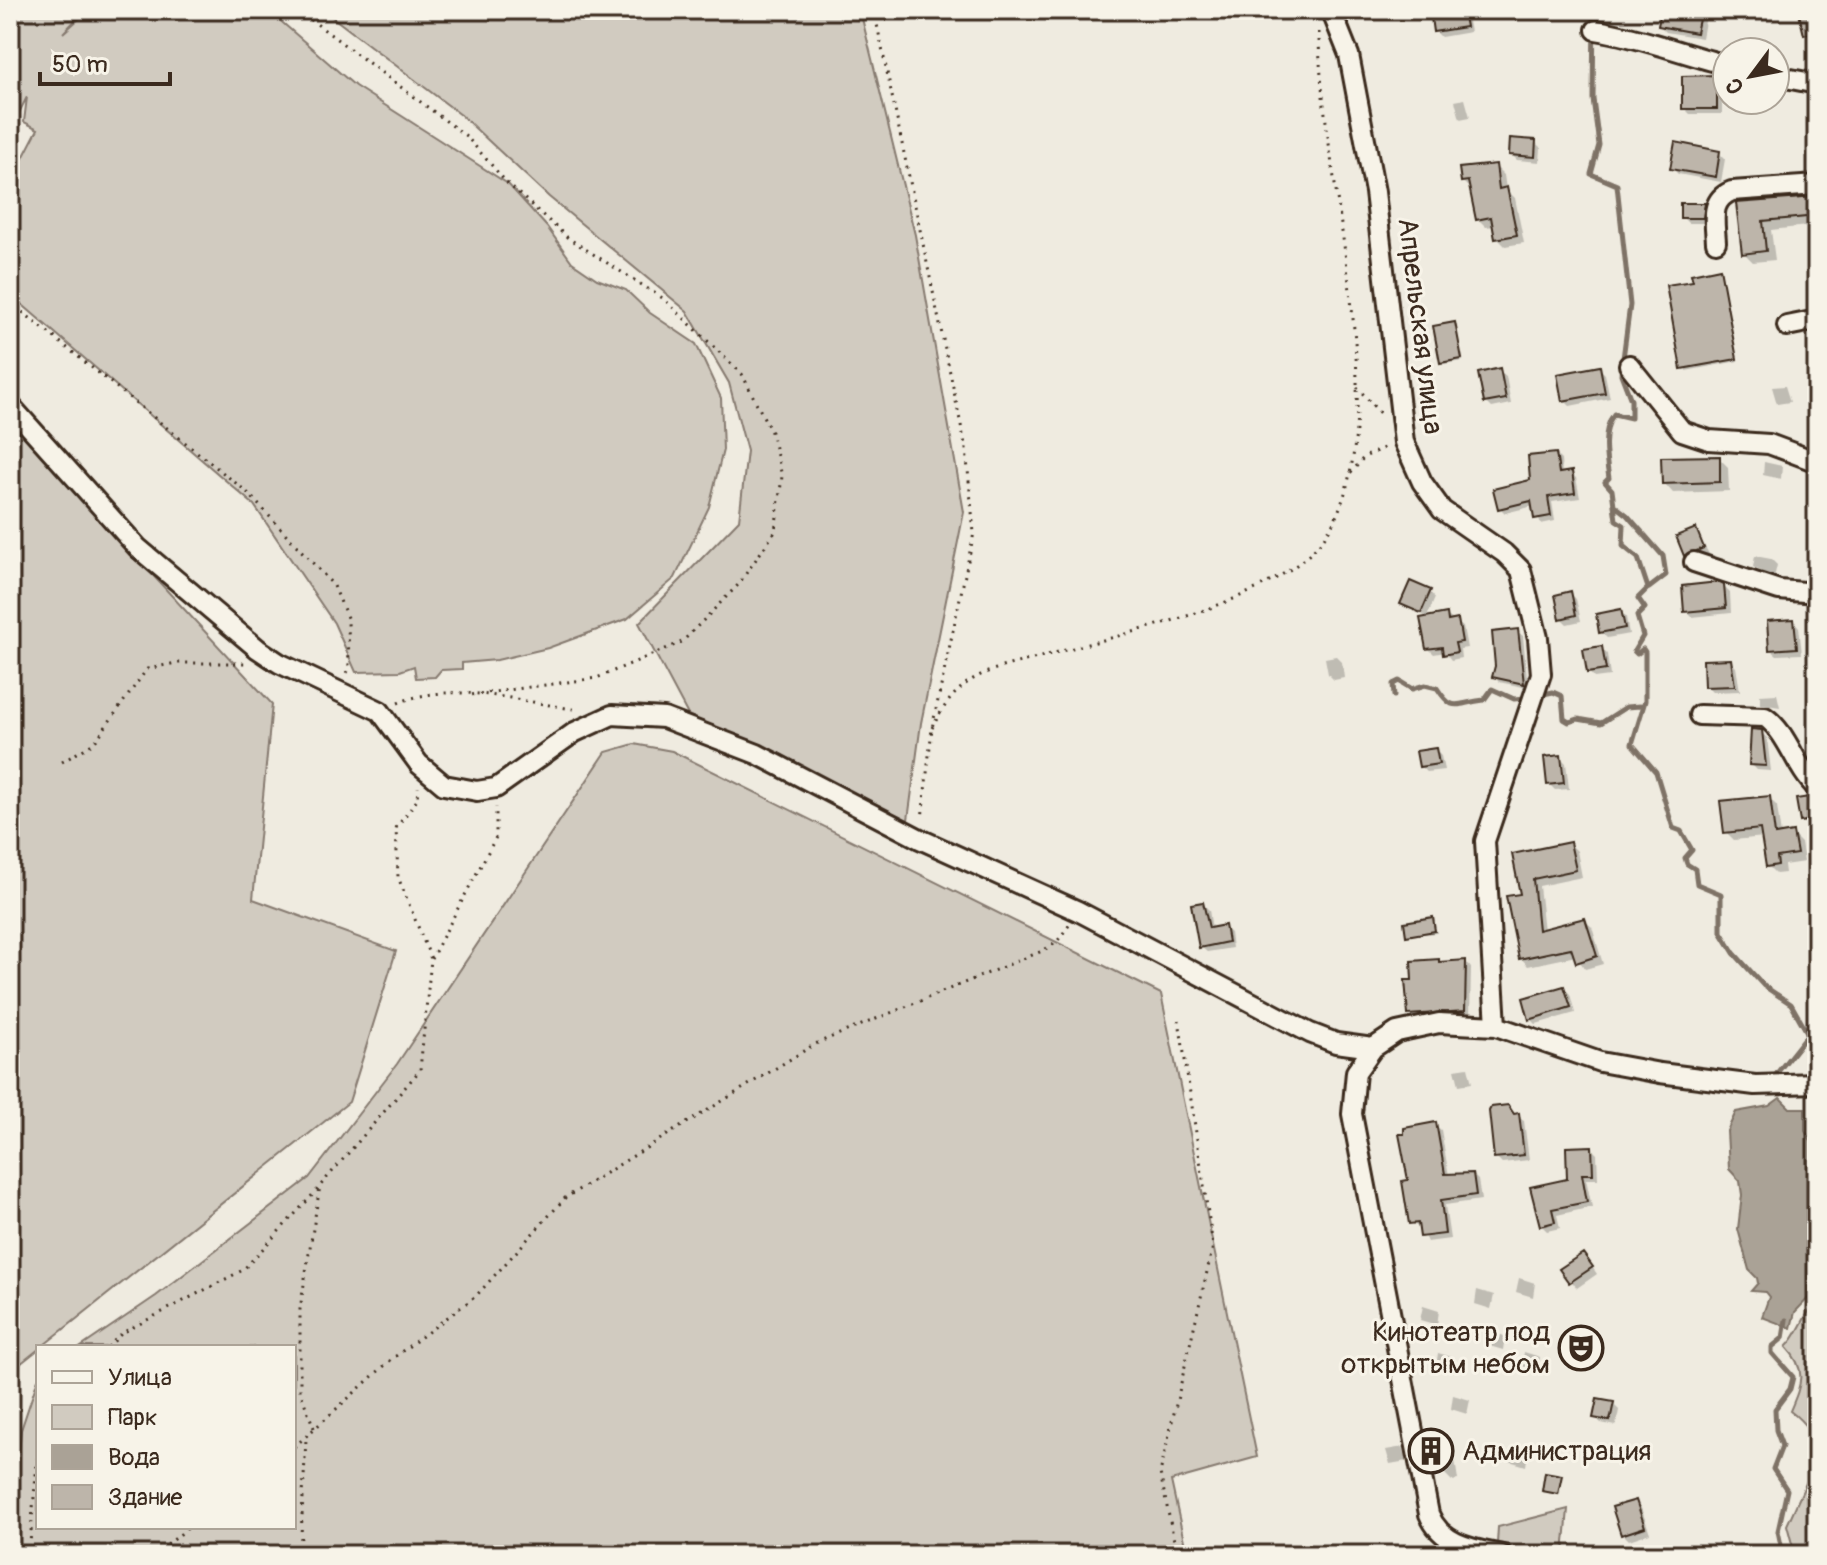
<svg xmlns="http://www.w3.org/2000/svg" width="1827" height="1565" font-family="Pangolin,sans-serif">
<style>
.green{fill:#d1cbc0;stroke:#867a6f;stroke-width:2}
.water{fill:#aaa296;stroke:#7e7266;stroke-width:2}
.shadow{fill:#0003}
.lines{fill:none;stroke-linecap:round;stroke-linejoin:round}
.stream{stroke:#7e7266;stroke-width:5}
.building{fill:#bdb5aa;stroke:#3b2a1e;stroke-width:2}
.minor-casing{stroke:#3b2a1e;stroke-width:24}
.path{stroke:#3b2a1e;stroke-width:3;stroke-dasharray:2 6;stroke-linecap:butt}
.minor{stroke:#f7f3e8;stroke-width:18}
.labels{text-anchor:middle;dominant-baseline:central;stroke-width:6;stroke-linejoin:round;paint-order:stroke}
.street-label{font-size:28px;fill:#3b2a1e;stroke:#f7f3e8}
.poi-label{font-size:28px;fill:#3b2a1e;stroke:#f7f3e8;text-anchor:end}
</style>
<rect width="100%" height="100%" fill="#efebe0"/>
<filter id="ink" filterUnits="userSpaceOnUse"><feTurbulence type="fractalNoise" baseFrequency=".0125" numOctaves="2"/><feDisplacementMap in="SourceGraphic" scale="16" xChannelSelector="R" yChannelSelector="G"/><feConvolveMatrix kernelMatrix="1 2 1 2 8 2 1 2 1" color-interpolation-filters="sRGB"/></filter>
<g filter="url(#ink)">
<path class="green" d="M10 10H85L63 33 89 10H268L355 86 508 184 547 227 572 262 597 279 626 290 650 313 696 344 721 398 723 450 709 507 675 578 627 619 548 648 497 660 462 663V669L441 670 435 677 416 678 414 666 400 671 356 672 334 623 254 505 10 294V183L38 129 24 122 27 97 10 130Z
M323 10H860L915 235 964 512 921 723 908 820 688 715 639 623 739 520 747 451 729 383 687 311 549 197 461 115Z
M10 421 272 704 253 899 396 951 349 1102 10 1372Z
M634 744 672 751 1161 994 1257 1457 1171 1481 1187 1555H10L21 1430 38 1379V1527H294V1347H81L156 1296 309 1178 397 1064 606 752Z
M1817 1301V1456C1814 1435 1807 1424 1790 1411 1801 1385 1808 1370 1786 1347 1800 1334 1802 1316 1817 1301Z
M1817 1459V1555H1795L1787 1525Z
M1568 1509 1564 1554 1497 1544 1498 1527Z"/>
<path class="water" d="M1780 1098 1790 1108H1805V1131L1817 1152V1289L1795 1312 1791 1328 1762 1317 1769 1297 1765 1292 1751 1291 1758 1283 1757 1278 1749 1270 1738 1229 1742 1195 1740 1181 1729 1169 1727 1131 1736 1112 1769 1106Z"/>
<path class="shadow" d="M1432 10H1466L1470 32 1441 37 1435 31Z
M1663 10H1700L1706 16 1702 38 1666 32 1660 26Z
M1809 10H1817V38L1812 40 1806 34Z
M1716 77 1722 83V114H1690L1684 108Z
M1465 99 1470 117 1460 119 1455 101Z
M1535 142 1541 148 1540 162 1517 160 1511 154Z
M1719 153 1725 159 1721 182 1678 174 1672 168Z
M1495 166 1504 175 1506 189 1515 198 1524 243 1505 246 1497 238 1494 226 1486 227 1478 219 1472 191 1462 181Z
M1817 199V225L1771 230 1775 260 1753 262 1744 253 1738 205Z
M1704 205 1710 210 1708 223H1688L1682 217Z
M1719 271 1738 361 1686 371 1695 282Z
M1454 324 1463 361 1444 364 1442 362Z
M1599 368 1605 374 1610 398 1570 406 1564 400Z
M1500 371 1506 376 1511 404 1492 408 1486 402Z
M1785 386 1790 402 1777 404 1772 387Z
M1556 455 1561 460 1562 474 1571 473 1576 478 1580 498 1552 502 1555 521 1541 524 1534 506 1505 513 1500 508 1532 481Z
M1719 458 1728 467 1729 491 1673 493 1664 483Z
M1764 462 1782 466 1781 479 1763 475Z
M1696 531 1709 554 1691 560 1685 555Z
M1755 556 1771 559 1777 565 1774 578 1753 567Z
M1724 587 1730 593 1731 613 1692 617 1686 611Z
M1430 592 1435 598 1427 617 1403 603Z
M1571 594 1576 599 1581 621 1567 624 1561 618Z
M1620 612 1626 617 1629 634 1607 638 1601 632Z
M1446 615 1463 627 1467 648 1460 649 1461 658 1451 660 1445 652 1434 654 1428 648Z
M1794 621 1799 627 1802 654 1777 655 1771 650Z
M1517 631 1523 636 1528 688 1499 682 1494 677Z
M1601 648 1607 654 1610 676 1594 678 1589 672Z
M1336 656 1342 662 1344 678 1334 680 1328 674 1325 658Z
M1730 661 1736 667 1740 691 1712 692 1706 686Z
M1777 694 1780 707 1760 704V695Z
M1761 732 1767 738 1771 771 1757 770 1752 765Z
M1436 751 1441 756 1444 770 1426 772 1420 766Z
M1560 757 1566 763 1569 789 1555 790 1549 784Z
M1769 798 1777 806 1781 836 1792 834 1801 843 1804 862 1784 865 1785 873 1776 874 1768 866 1764 837 1734 840 1726 832Z
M1817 802V825L1807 826 1802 821Z
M1570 844 1577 851 1582 877 1539 886 1544 931 1584 920 1592 927 1603 964 1585 969 1576 956 1528 966 1521 958 1523 896 1514 855Z
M1203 904 1209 910 1212 929 1224 927 1230 933 1232 948 1207 952 1201 947Z
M1432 919 1437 933 1408 935Z
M1466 962 1471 968 1470 1016 1416 1020 1410 1014Z
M1564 988 1570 994 1575 1013 1536 1024 1531 1019Z
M1468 1067 1472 1083 1459 1085 1455 1069Z
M1515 1115 1524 1121 1529 1160 1502 1163 1496 1157Z
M1435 1125 1441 1130 1449 1176 1473 1175 1478 1180 1481 1200 1445 1205 1450 1239 1427 1242 1420 1228 1411 1223Z
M1591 1148 1597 1154 1598 1179H1586L1592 1207 1557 1215 1560 1228 1547 1231 1541 1225Z
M1588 1261 1597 1274 1577 1288 1562 1269Z
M1519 1278 1535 1283 1533 1297 1516 1292Z
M1477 1290 1494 1295 1491 1309 1475 1304Z
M1423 1306 1439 1311 1437 1325 1420 1320Z
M1489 1332 1505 1336 1503 1350 1486 1345Z
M1524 1352 1540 1357 1538 1371 1522 1366Z
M1438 1353 1455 1358 1452 1372 1436 1367Z
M1453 1395 1470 1400 1467 1414 1451 1409Z
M1613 1404 1619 1410 1616 1426 1601 1423 1595 1417Z
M1436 1441 1455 1460 1458 1480 1452 1481 1433 1462 1429 1442Z
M1403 1447 1407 1461 1390 1464 1386 1450Z
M1512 1447 1528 1452 1526 1466 1509 1461Z
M1561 1477 1560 1495 1544 1491Z
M1636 1502 1641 1508 1650 1533 1629 1540 1623 1534Z"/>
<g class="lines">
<path class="stream" d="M1594 10 1593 99 1599 145 1591 174 1617 185 1630 305 1621 374 1631 400V418L1614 414C1601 430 1606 459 1609 478L1605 482 1612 490 1614 505 1627 515 1663 556 1666 575 1649 588
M1614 505 1616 520 1624 525 1623 546 1638 558 1648 588 1638 598 1645 608 1637 616 1643 636 1634 651 1637 654 1643 649 1645 652V701L1632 744 1656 772 1673 828 1681 831 1692 850 1685 858 1687 864 1695 869 1697 884 1721 894V932L1734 953 1764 986 1791 1004 1808 1034 1777 1073
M1539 695 1553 692 1562 696 1564 719 1569 722 1578 719 1601 723 1626 707 1640 706
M1394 696 1393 684 1399 681 1412 689 1425 685 1437 688C1454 714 1455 703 1484 700L1492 689 1514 699 1526 698
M1783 1555 1778 1531 1787 1490 1773 1469 1782 1446 1776 1430 1775 1409 1790 1389 1793 1377 1772 1353V1347L1783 1338 1786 1320"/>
</g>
<path class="building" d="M1430 10H1463L1466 27 1433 32Z
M1661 10H1701L1696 33 1658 26Z
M1798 10H1817V31L1804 35Z
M1717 75V109H1682V76Z
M1510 138 1536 140 1535 157 1509 155Z
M1675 142 1720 151 1716 177 1670 169Z
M1496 164 1499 189 1507 187 1517 235 1495 239 1491 217 1476 220 1468 181 1461 182 1459 168Z
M1817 197V216L1763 221 1766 251 1742 254 1736 203Z
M1680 203H1705L1703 218H1680Z
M1720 268 1737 359 1681 369 1666 285 1693 281 1691 274Z
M1455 322 1462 359 1440 363 1433 326Z
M1600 366 1605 393 1562 401 1557 374Z
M1500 368 1506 399 1484 403 1478 373Z
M1556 453 1559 473 1572 471 1575 493 1548 497 1551 516 1534 519 1531 501 1498 509 1493 489 1530 480 1528 456Z
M1720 456V482L1662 484 1661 457Z
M1696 528 1704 548 1684 556 1676 536Z
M1410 581 1431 590 1421 613 1400 604Z
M1718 582 1724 585 1726 608 1684 612 1682 586Z
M1571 591 1576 615 1560 619 1555 595Z
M1621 609 1625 628 1599 633 1596 614Z
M1447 613 1448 621 1458 619 1462 642 1455 643 1457 652 1443 655 1442 647 1426 649 1420 618Z
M1794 619 1797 648 1769 650 1767 621Z
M1518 629 1524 684 1492 677 1495 666 1492 632Z
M1602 646 1606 670 1587 673 1583 649Z
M1731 659 1735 686 1704 687 1703 660Z
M1751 729 1762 730 1766 766 1749 765Z
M1436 748 1439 764 1419 767 1416 751Z
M1561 755 1564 783 1547 785 1544 757Z
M1770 796 1775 835 1793 832 1797 854 1777 857 1778 865 1766 867 1760 829 1724 833 1720 801Z
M1809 797 1817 800V819L1800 822 1796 799Z
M1570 842 1576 870 1533 879 1538 930 1585 918 1597 956 1576 963 1571 948 1519 959 1506 896 1520 894 1512 854Z
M1203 902 1209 928 1225 925 1228 942 1199 948 1191 904Z
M1433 917 1435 931 1406 936 1404 922Z
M1439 959V962L1466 960 1465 1011 1408 1015 1405 980H1412L1411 961Z
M1564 986 1571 1007 1529 1020 1523 998Z
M1508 1105 1514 1114 1519 1113 1524 1155 1494 1158 1489 1111 1491 1107Z
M1436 1122 1445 1174 1473 1173 1476 1195 1441 1200 1445 1234 1420 1237 1418 1223 1409 1224 1402 1181 1408 1180 1399 1134H1404V1128Z
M1592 1146 1593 1174H1582L1587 1202 1552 1209 1555 1222 1540 1226 1530 1187 1567 1179 1566 1147Z
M1583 1253 1593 1267 1569 1283 1559 1269Z
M1597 1399 1614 1402 1610 1421 1593 1418Z
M1545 1472 1562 1475 1558 1494 1542 1491Z
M1636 1500 1645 1527 1621 1535 1612 1507Z"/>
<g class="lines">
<g class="minor-casing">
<path id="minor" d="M1331 10 1349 55 1375 192 1404 442 1422 482 1442 510 1504 553 1521 570 1538 638 1541 674 1485 841 1496 1026
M1596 30C1641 37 1683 54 1727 65
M1775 76 1817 84
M1716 242C1715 221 1709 200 1732 191L1817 185
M1787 326 1817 320
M1629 365 1682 431 1709 440 1769 444 1817 462
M10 405 138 548 258 649 279 663 380 711 419 764 444 785 477 791 496 788 575 732 612 715 664 718 757 754 920 839 1078 911 1310 1033 1336 1043 1373 1048
M1694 562 1779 590 1817 593
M1699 715 1765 717C1789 734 1795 768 1817 788
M1502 1555C1473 1549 1441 1545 1429 1514L1352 1114 1356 1072 1373 1048 1397 1032 1439 1023 1496 1026 1600 1062 1660 1073 1755 1085 1817 1083"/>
</g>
<path class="path" d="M298 10 466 136 508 184 568 238 664 299 742 374 771 432 782 476 775 532 738 585 682 642 597 678 471 695
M874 10 966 449 974 533 932 728 922 819
M10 302 247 492 334 586 348 620 349 669 346 675
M1357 387 1383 417
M1351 473 1364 457 1386 447
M398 703C451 680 523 702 579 710
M932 728C942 709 952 693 970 681 991 667 1020 663 1044 656 1121 633 1285 603 1328 532 1399 414 1318 169 1319 30
M62 762 94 743 147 669 176 663H247
M431 959 496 837V807
M108 1347 122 1333 243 1270 319 1188
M314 1428 300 1391V1309L320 1186 420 1070 431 959 398 877 396 828 417 800 418 787
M294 1447 393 1358 476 1296 565 1198 815 1044 1042 951 1056 943 1070 924
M29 1555 38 1451
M155 1555 189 1527
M300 1555 306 1439
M1177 1555 1160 1473 1213 1246 1179 1020"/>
<use href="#minor" class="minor"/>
</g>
</g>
<defs>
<g id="theatre-ring" transform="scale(2.3)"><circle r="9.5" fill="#f7f3e8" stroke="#3b2a1e" stroke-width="1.5"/><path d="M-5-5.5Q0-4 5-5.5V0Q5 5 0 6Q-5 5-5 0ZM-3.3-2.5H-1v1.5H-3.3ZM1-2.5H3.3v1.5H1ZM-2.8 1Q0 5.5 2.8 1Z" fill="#3b2a1e"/></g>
<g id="building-ring" transform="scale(2.3)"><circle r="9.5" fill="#f7f3e8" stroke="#3b2a1e" stroke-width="1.5"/><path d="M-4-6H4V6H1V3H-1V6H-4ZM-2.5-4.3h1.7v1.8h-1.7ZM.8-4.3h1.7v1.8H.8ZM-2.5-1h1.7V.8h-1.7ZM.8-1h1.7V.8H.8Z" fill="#3b2a1e"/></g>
</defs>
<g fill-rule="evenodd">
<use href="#theatre-ring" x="1581" y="1348"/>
<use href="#building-ring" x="1431" y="1451"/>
</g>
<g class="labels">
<g class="street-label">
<text transform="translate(1420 326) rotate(83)">Апрельская улица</text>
</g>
<g class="poi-label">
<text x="1550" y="1332">Кинотеатр под<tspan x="1550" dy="32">открытым небом</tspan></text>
<text x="1462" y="1451" text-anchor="start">Администрация</text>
</g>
</g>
<rect width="1827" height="1565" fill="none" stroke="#f7f3e8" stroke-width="40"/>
<rect x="20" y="20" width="1787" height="1525" fill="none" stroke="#3b2a1e" stroke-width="3" filter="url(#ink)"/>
<rect x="36" y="1345" width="260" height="184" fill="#f7f3e8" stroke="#aca397" stroke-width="2"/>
<rect x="52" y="1371" width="40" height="12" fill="#f7f3e8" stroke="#aca397" stroke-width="2"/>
<text x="108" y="1385" font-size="24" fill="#3b2a1e">Улица</text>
<rect x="52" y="1405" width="40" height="24" fill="#d1cbc0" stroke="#aca397" stroke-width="2"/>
<text x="108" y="1425" font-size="24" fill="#3b2a1e">Парк</text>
<rect x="52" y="1445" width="40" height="24" fill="#aaa296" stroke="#aca397" stroke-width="2"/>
<text x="108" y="1465" font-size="24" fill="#3b2a1e">Вода</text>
<rect x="52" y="1485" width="40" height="24" fill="#bdb5aa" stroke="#aca397" stroke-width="2"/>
<text x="108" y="1505" font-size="24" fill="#3b2a1e">Здание</text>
<g transform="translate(1751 76) rotate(238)"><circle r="38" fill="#f7f3e8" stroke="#aca397" stroke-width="2"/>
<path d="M0-6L14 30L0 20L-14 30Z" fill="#3b2a1e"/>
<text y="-12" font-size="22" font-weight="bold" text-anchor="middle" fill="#3b2a1e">С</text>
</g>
<path d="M40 72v12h130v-12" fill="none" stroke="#3b2a1e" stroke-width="4"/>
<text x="52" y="72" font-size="24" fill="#3b2a1e" stroke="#f7f3e8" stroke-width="6" paint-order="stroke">50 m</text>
</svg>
